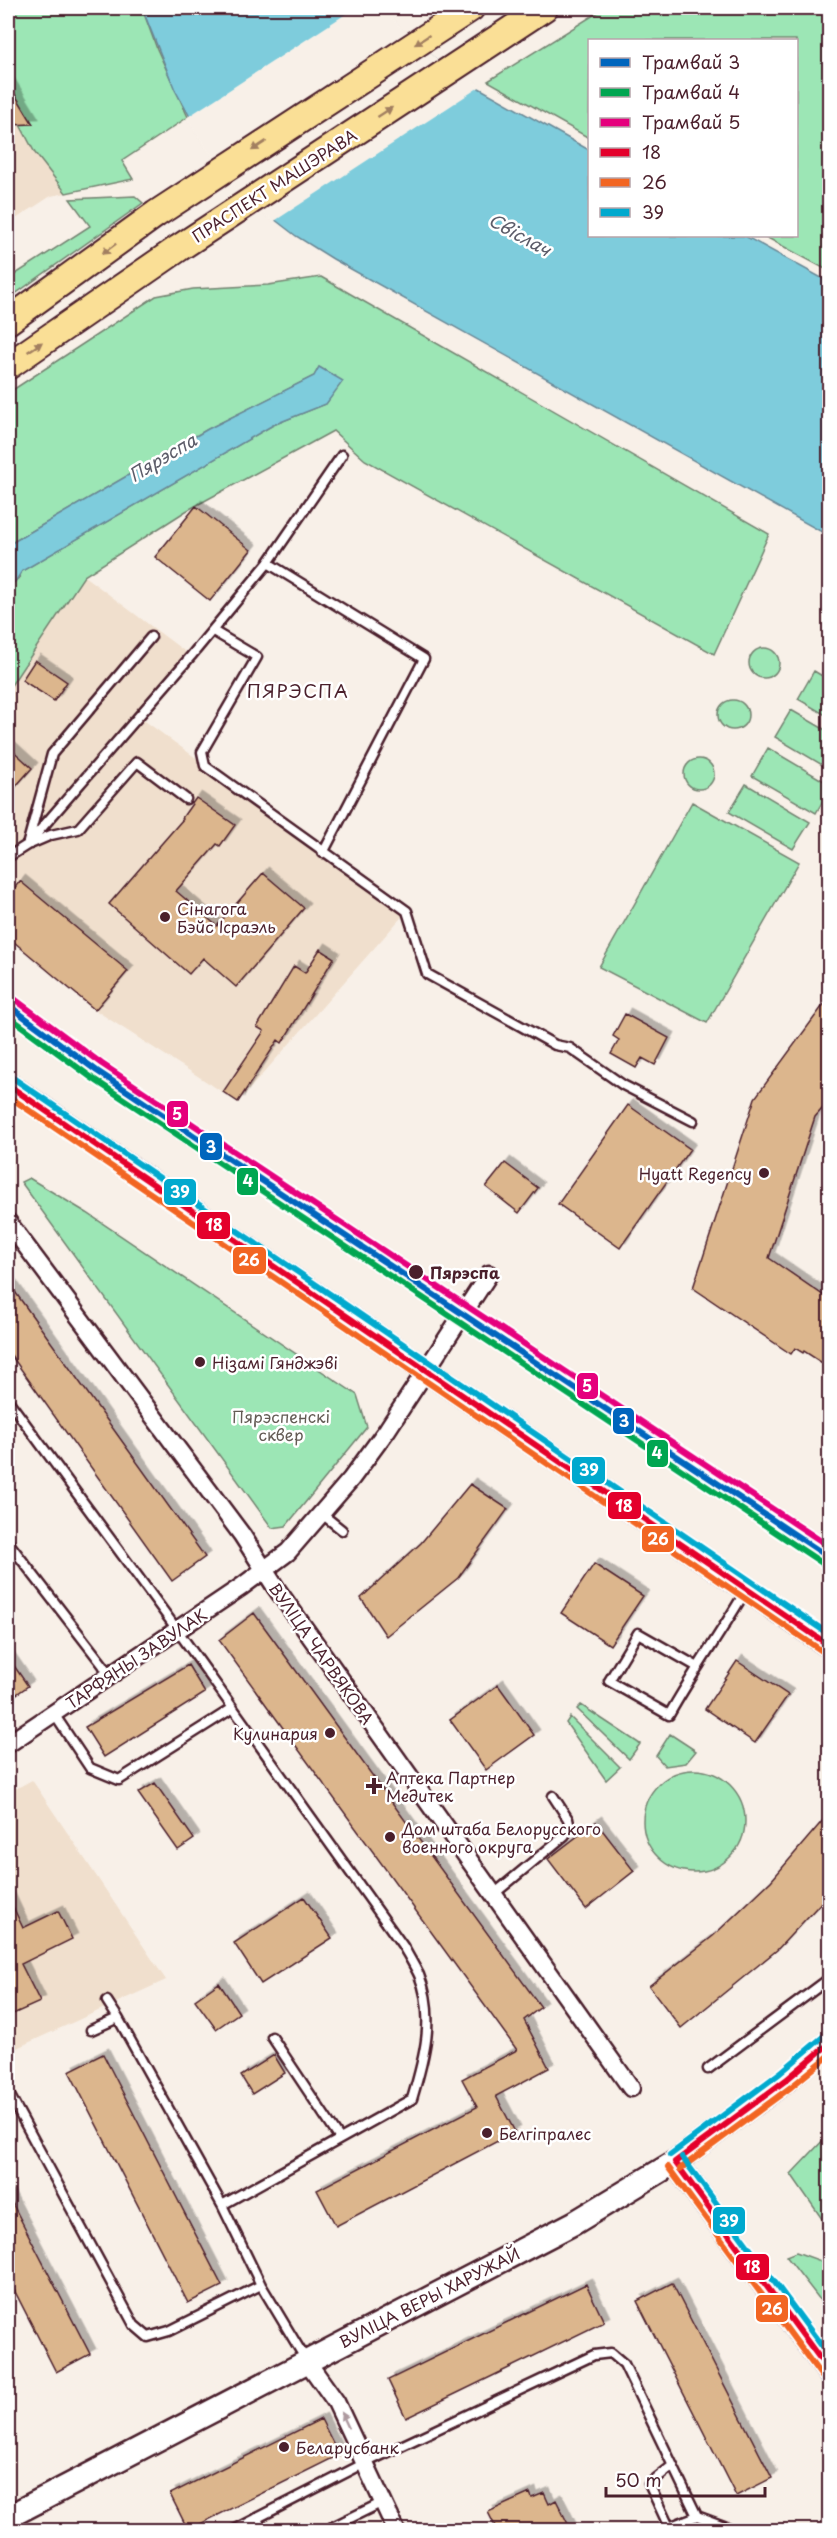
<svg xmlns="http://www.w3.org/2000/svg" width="837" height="2538" font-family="'Playpen Sans',sans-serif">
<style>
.built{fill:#f0dfcd}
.green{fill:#9ce6b5;stroke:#738270;stroke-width:1.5}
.water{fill:#7eccdc;stroke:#698795;stroke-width:1.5}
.pier{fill:#f8f0e8}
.building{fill:#dcb68d;stroke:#4a1f2b;stroke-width:1.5;filter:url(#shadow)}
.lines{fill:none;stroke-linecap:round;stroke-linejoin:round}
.service-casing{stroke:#4a1f2b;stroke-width:13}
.minor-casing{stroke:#4a1f2b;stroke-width:21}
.secondary-casing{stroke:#4a1f2b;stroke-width:27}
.primary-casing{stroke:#4a1f2b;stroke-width:30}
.service{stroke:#fff;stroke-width:8}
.minor{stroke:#fff;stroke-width:16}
.secondary{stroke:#fff;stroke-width:22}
.primary{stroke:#fadf96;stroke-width:26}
.bus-1-casing{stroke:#fff;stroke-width:10}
.bus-2-casing{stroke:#fff;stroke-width:10}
.bus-3-casing{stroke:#fff;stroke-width:10}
.bus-1{stroke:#e4002b;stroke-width:6}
.bus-2{stroke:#f26522;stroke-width:6}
.bus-3{stroke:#00a9ce;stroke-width:6}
.tram-1-casing{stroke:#fff;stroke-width:10}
.tram-2-casing{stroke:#fff;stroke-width:10}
.tram-3-casing{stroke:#fff;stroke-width:10}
.tram-1{stroke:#0065bd;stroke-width:6}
.tram-2{stroke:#00a651;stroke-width:6}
.tram-3{stroke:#e5007d;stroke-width:6}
.oneway{fill:#a27f60}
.oneway2{fill:#ae9aa0}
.poi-dot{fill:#4a1f2b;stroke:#fff;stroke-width:2}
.labels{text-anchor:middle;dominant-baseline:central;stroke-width:5;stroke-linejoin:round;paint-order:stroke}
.street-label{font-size:16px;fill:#4a1f2b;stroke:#fff}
.poi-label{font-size:16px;fill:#4a1f2b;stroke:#fff;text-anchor:start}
.stop-label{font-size:16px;font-weight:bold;fill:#4a1f2b;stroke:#fff;text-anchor:start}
.park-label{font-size:16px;fill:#635b54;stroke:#fff}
.water-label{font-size:18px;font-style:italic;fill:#5c5c69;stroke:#fff}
.neighbourhood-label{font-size:18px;letter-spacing:1.5px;fill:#4a1f2b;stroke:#fff}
.line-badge{stroke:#fff;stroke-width:2}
.badge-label{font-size:16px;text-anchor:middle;font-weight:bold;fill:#fff}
</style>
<defs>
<filter id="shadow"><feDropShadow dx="5.5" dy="-5.5" stdDeviation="0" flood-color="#0004"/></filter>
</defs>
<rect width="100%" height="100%" fill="#f8f0e8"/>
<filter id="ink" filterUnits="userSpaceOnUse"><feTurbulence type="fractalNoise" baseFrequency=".0167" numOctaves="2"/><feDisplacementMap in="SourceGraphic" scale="12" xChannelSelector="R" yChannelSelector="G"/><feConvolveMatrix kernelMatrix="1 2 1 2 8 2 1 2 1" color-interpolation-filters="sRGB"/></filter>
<g filter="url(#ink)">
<path class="built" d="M8 102 35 153 66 193 51 196 8 224Z
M84 576 191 656 138 716 407 911 238 1102 95 1010 8 937V690Z
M32 1780 166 1980 8 2052V1793Z"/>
<path class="green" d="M8 8H142L157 49 188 117 122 161 133 179 66 193 35 153 8 102Z
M605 8H829V271L764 236H796V40H590L589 138 488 81Z
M135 196 143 203 8 299V279L90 226 70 199Z
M321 277 769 534 714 654 365 460 333 431 186 511 84 576 8 690V586L19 578 22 571 273 425 326 404 342 381 319 367 314 376 208 429 8 545V393L156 296 193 289 268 285Z
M749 663a15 15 0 1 1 30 0a15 15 0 1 1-30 0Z
M814 671 829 680V717L798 699Z
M718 715a15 15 0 1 1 30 0a15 15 0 1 1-30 0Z
M791 710 829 732V769L775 737Z
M768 748 829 784V790L816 813 752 776Z
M684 774a15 15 0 1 1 30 0a15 15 0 1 1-30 0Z
M746 784 810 822 793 849 729 812Z
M692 802 799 862 707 1023 599 967Z
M29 1178 87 1213 357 1395 367 1427 286 1526 272 1528 21 1182Z
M581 1705 640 1744 629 1759 577 1709Z
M570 1717 620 1767 606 1780 566 1723Z
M670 1734 696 1751 686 1763 665 1766 656 1756Z
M643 1821a51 51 0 1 1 102 0a51 51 0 1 1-102 0Z
M829 2134V2229L791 2174Z
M796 2252 821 2261C829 2275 835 2291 824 2305L786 2256Z"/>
<path class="water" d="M142 8H381L400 32 463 79 589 150 590 236H745L829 282V536L333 259 296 236 261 209 203 140 175 90Z
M319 367 343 381 326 404 273 425 22 571 15 582 8 586V545L208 429 314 376Z"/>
<path class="pier" d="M355 8H385L402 30 436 58 481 86 273 222 245 198 219 168 186 118Z"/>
<path class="building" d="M8 83 33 124 8 125Z
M196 506 251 550 210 601 155 557Z
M35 660 67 682 54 701 22 680Z
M8 746 32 768 8 795Z
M196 798 235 825 220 846 217 844 176 891 217 926 263 873 304 908 236 987 203 958 189 974 109 904 183 819 182 818Z
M20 881 128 971 95 1010 8 937V896Z
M320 949 334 958 282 1043 278 1040 238 1102 223 1092 264 1031 257 1027 294 966 305 973Z
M830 996V1100L815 1117 769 1258 830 1300V1368L804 1351 803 1353 795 1348 791 1354 693 1288 755 1098Z
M625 1014 669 1038 655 1065 642 1058 636 1068 611 1054 619 1040 613 1036Z
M628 1105 690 1149 620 1248 558 1204Z
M505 1163 538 1188 519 1213 486 1187Z
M8 1282 205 1557 172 1581 8 1351Z
M470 1484 508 1509 458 1578 386 1636 361 1598 421 1543Z
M594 1564 643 1596 610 1645 561 1613Z
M254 1613 541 2007 524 2020 549 2068 496 2096 515 2132 336 2226 317 2190 477 2107 462 2079 517 2050 219 1640Z
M8 1657 28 1686 8 1700Z
M737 1661 788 1695 755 1743 705 1709Z
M188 1665 205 1693 104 1757 85 1727Z
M498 1685 534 1735 486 1770 450 1720Z
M155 1783 194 1839 178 1850 138 1793Z
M830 1812V1893L777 1950 681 2028 649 1986 713 1936 771 1881Z
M596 1822 634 1871 586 1909 548 1859Z
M8 1896 23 1928 58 1911 72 1939 21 1964 40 2002 13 2014 8 2002Z
M304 1897 332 1938 261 1984 234 1943Z
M219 1983 239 2013 216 2029 195 2000Z
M103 2054 222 2286 188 2303 69 2071Z
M274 2055 285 2073 252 2094 241 2076Z
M8 2195 90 2354 56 2372 8 2278Z
M672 2283 772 2478 736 2496 637 2301Z
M586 2284 604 2322 406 2418 388 2380Z
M321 2419 339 2455 188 2530 170 2494Z
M530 2493 532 2498 544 2493 549 2504 556 2500 571 2530H497L488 2512Z"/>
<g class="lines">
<g class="service-casing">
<path id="service" d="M268 563 424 659 323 853
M213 631 257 657 202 752 205 766 407 911 427 974 555 1045 570 1048 623 1085 693 1121
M28 842 52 754 151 637
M30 844 51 835 78 829 137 762 186 799
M8 857 27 845 191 656 268 563 342 455
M8 1400 170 1620 403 1946C408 1955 414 1965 419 1975 436 2016 424 2059 412 2099L222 2205 261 2285 306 2360
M322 1514 342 1530
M8 1542 103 1665 109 1676
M696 1666 638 1633 609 1681 669 1715C693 1672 721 1633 746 1590
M54 1714 90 1768 119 1780 233 1708
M494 1894 564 1836 570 1828 568 1819 553 1796
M118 2018 222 2205
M91 2030 118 2018 107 2001
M272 2037 340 2139
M708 2069 830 1978
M8 2092 134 2325 148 2337 169 2331 261 2285
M672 2466 649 2484 669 2527 697 2516
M257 2518 262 2530
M234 2530 365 2463 594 2355 611 2353 624 2364 697 2516 735 2530
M326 2530 383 2502"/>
</g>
<g class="minor-casing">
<path id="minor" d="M8 1222 242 1535 276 1588 631 2088
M8 1744 241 1587 288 1552 351 1479 387 1430 489 1274
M306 2360 336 2402 396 2530"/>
</g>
<g class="secondary-casing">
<path id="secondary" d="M8 1085 830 1646
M675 2162 830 2373
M8 2517 574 2223 675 2162 786 2080 830 2043"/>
</g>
<g class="primary-casing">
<path id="primary" d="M8 321 156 214 471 8
M8 366 179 248 544 8"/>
</g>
<use href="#service" class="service"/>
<use href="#minor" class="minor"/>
<use href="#secondary" class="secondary"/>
<use href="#primary" class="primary"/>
<g class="bus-1-casing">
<path id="bus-1" d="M8 1085 830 1646
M675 2162 830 2372
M675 2162 786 2080 830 2043"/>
</g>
<g class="bus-2-casing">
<path id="bus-2" d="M8 1096 825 1653
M668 2167 823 2378
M680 2169 791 2087 830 2055"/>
</g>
<g class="bus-3-casing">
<path id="bus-3" d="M13 1078 830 1635
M670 2155 780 2073 824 2036
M682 2157 830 2357"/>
</g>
<use href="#bus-1" class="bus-1"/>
<use href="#bus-2" class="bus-2"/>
<use href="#bus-3" class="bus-3"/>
<g class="tram-1-casing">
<path id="tram-1" d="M8 1005 97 1071 830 1558"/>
</g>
<g class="tram-2-casing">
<path id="tram-2" d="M8 1016 92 1078 825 1565"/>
</g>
<g class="tram-3-casing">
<path id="tram-3" d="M13 998 102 1064 830 1547"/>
</g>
<use href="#tram-1" class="tram-1"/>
<use href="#tram-2" class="tram-2"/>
<use href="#tram-3" class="tram-3"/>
</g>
<defs><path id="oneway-solid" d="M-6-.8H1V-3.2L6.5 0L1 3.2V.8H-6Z" transform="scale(1.5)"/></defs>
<g class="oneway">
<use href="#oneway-solid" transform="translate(422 40) rotate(147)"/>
<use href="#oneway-solid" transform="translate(385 112) rotate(-33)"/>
<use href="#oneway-solid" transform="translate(259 146) rotate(147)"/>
<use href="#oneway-solid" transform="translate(109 249) rotate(143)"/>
<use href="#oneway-solid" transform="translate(35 347) rotate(-34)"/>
</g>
<use class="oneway2" href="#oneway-solid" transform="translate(345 2420) rotate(-115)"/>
</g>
<g class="poi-dot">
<circle cx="165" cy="917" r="6"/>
<circle cx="764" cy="1173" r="6"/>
<circle cx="416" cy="1272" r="8"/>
<circle cx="200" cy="1362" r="6"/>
<circle cx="330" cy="1733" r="6"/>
<path d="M371 1777h6v6h6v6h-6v6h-6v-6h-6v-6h6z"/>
<circle cx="390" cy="1837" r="6"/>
<circle cx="487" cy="2133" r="6"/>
<circle cx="284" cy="2447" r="6"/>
</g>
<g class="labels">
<g class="street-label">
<text transform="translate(274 185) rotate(-33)">ПРАСПЕКТ МАШЭРАВА</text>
<text transform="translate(322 1653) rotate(55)">ВУЛІЦА ЧАРВЯКОВА</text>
<text transform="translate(136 1658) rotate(-34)">ТАРФЯНЫ ЗАВУЛАК</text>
<text transform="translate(429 2297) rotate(-27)">ВУЛІЦА ВЕРЫ ХАРУЖАЙ</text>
</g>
<g class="poi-label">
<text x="177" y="908">Сінагога<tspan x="177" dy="18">Бэйс Ісраэль</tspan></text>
<text x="752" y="1173" text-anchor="end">Hyatt Regency</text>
<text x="212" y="1362">Нізамі Гянджэві</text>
<text x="318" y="1733" text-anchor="end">Кулинария</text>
<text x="386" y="1777">Аптека Партнер<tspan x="386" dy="18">Медитек</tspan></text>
<text x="402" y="1828">Дом штаба Белорусского<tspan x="402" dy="18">военного округа</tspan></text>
<text x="499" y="2133">Белгіпралес</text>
<text x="296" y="2447">Беларусбанк</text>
</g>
<g class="stop-label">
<text x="430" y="1272">Пярэспа</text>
</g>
<g class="park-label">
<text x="281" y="1416">Пярэспенскі<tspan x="281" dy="18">сквер</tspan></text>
</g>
<g class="water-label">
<text transform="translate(520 234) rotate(29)">Свіслач</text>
<text transform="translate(162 457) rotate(-31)">Пярэспа</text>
</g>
<g class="neighbourhood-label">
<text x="298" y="690">ПЯРЭСПА</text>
</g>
</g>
<g class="line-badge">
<rect x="166" y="1100" width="23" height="28" rx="6" fill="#e5007d"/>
<rect x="199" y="1132" width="24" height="29" rx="6" fill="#0065bd"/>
<rect x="236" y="1167" width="23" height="29" rx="6" fill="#00a651"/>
<rect x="163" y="1178" width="34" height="28" rx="6" fill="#00a9ce"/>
<rect x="196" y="1211" width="35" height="29" rx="6" fill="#e4002b"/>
<rect x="232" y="1246" width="35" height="29" rx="6" fill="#f26522"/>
<rect x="576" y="1372" width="23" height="28" rx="6" fill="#e5007d"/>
<rect x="612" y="1407" width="23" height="28" rx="6" fill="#0065bd"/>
<rect x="646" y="1439" width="23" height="29" rx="6" fill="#00a651"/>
<rect x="571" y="1456" width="35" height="29" rx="6" fill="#00a9ce"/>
<rect x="607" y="1491" width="35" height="29" rx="6" fill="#e4002b"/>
<rect x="641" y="1525" width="34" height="28" rx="6" fill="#f26522"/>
<rect x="712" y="2206" width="34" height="29" rx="6" fill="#00a9ce"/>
<rect x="735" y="2253" width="35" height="28" rx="6" fill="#e4002b"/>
<rect x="755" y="2294" width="34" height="29" rx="6" fill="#f26522"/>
</g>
<g class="badge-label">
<text x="177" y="1120">5</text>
<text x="211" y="1153">3</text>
<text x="248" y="1187">4</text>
<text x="180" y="1198">39</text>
<text x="214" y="1231">18</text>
<text x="249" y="1266">26</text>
<text x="587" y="1392">5</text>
<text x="624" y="1427">3</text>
<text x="657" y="1459">4</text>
<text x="589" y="1476">39</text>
<text x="624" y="1512">18</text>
<text x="658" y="1545">26</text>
<text x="729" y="2227">39</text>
<text x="752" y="2273">18</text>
<text x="772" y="2315">26</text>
</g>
<rect width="837" height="2538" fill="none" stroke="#fff" stroke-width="30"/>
<rect x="15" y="15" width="807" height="2508" fill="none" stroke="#4a1f2b" stroke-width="2" filter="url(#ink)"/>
<rect x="588" y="39" width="210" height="198" fill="#ffffff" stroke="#b7a5aa" stroke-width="1.5"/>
<rect x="600" y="58" width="30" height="9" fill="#0065bd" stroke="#b7a5aa" stroke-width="1.5"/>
<text x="642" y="69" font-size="18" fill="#4a1f2b">Трамвай 3</text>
<rect x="600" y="88" width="30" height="9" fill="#00a651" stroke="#b7a5aa" stroke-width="1.5"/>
<text x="642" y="99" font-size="18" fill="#4a1f2b">Трамвай 4</text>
<rect x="600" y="118" width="30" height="9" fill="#e5007d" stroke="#b7a5aa" stroke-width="1.5"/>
<text x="642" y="129" font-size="18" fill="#4a1f2b">Трамвай 5</text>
<rect x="600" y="148" width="30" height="9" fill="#e4002b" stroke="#b7a5aa" stroke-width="1.5"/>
<text x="642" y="159" font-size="18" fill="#4a1f2b">18</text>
<rect x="600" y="178" width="30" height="9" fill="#f26522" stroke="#b7a5aa" stroke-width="1.5"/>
<text x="642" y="189" font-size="18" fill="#4a1f2b">26</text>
<rect x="600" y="208" width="30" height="9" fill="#00a9ce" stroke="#b7a5aa" stroke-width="1.5"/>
<text x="642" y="219" font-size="18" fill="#4a1f2b">39</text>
<path d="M606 2487v9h159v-9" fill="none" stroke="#4a1f2b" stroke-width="3"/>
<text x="615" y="2487" font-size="18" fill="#4a1f2b" stroke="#ffffff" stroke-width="4.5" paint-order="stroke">50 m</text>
</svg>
